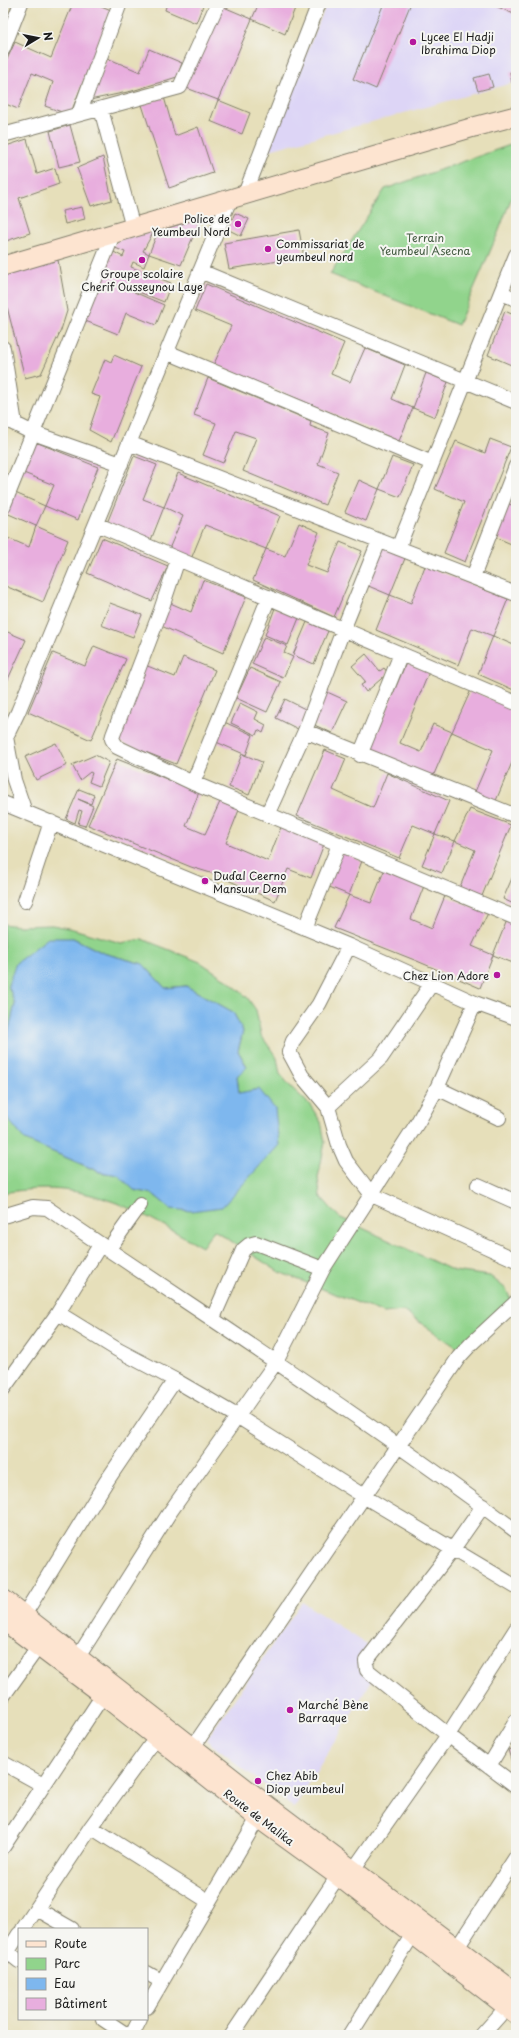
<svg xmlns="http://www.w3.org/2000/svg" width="519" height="2038" font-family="'Playpen Sans',sans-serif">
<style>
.built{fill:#ddd5f6}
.green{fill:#91d48c;stroke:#567854}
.water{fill:#7eb7ee;stroke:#4d6a85}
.building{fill:#e8aede}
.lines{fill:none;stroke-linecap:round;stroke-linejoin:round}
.street-casing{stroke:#817e6b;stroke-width:16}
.secondary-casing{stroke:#817e6b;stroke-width:21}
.street{stroke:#fff;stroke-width:14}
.secondary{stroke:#fde4d0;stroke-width:19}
.poi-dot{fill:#b5179e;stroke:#f6f6f2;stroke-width:1.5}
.labels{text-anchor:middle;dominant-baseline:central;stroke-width:4;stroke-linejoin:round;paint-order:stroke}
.poi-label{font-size:11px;fill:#1c1c1c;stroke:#f6f6f2;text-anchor:start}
.park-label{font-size:11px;fill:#455c43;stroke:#f6f6f2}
.street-label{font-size:11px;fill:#1c1c1c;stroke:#f6f6f2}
</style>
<rect width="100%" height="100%" fill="#f6f6f2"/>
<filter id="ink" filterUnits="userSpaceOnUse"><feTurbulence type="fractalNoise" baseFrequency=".025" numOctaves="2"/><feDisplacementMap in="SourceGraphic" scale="8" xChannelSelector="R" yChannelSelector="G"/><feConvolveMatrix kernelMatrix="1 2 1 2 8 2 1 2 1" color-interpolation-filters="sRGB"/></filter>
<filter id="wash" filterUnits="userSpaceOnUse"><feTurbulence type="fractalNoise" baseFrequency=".012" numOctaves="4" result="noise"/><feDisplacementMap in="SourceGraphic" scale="16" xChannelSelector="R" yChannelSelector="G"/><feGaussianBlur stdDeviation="0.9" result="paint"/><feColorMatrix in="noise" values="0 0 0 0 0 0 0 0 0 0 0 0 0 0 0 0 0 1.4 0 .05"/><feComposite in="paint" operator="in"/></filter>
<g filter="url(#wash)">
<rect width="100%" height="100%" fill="#e6dfba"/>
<path class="built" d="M327 3H516V82L266 151Z
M302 1602 371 1647 359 1669 372 1680 294 1808 206 1740Z"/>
<path class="green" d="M516 143V186L498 233 458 325 330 274 385 189Z
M3 924 19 926 52 925 73 929 121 943 142 939 200 962 227 980 247 997 256 1010 261 1035 277 1058 280 1074 292 1088 310 1105 321 1122 325 1142 318 1178 320 1196 339 1217 454 1271 490 1276 506 1289 512 1302 459 1349 403 1311 384 1313 279 1272 214 1230 202 1247C133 1208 85 1178 3 1193V1113L26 1140 99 1172 119 1175 134 1190 153 1194 171 1209 239 1093 237 1076 247 1066 238 1051 243 1031 233 1012 186 986 165 988 143 964 103 953 73 938 8 985 15 1004 3 1055Z"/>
<path class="water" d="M48 938H73L103 953 143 964 165 988 186 986 233 1012 243 1031 238 1051 247 1067 237 1076 239 1093 259 1089 275 1109 279 1145 222 1207 191 1211 171 1209 153 1194 134 1190 118 1175 100 1172 25 1140 3 1113V1055L15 1004 8 985 16 963Z"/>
<g id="blocks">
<path class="building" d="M73 3H94L111 10 70 115 45 106 53 82 32 73 18 109 3 103V68L15 42 51 58Z
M167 3H204L196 23 165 10Z
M259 3H297L285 34 252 19Z
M384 3H411L376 89 353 79Z
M489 3H516V15Z
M219 5 252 19 218 100 184 87Z
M149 49 182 63 177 77 132 91 90 100 107 58 140 72Z
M516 71V82L512 83 510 72Z
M489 74 493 87 478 91 474 78Z
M164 97 175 136 198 127 213 173 169 188 142 105Z
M218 100 250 113 242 134 210 121Z
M70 125 80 162 59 167 50 131Z
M27 139 37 174 55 168 59 184 19 198 30 233 6 241 3 226V166L5 165 3 160V147Z
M103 157 112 200 91 206 77 168Z
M82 207 85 219 65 224 62 211Z
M235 213 249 219 241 236 227 229Z
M201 218 181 265 149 254 158 231Z
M299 230 304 257 229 269 224 243Z
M154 231 143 251 149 254 144 267 133 262 131 267 171 283 164 302 134 290V292L164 305 156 325 126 313 118 334 83 320 112 251 123 257 125 252 113 247 117 240Z
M58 260 67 311 61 330 41 374 25 378 5 299 3 273 35 264Z
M206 284 344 343 331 374 350 382 365 348 405 365 392 399 413 408 399 441 214 364 231 326 195 311Z
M505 311 516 316V367L488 355Z
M114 355 141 367 111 442 89 430 100 397 91 394 105 359 111 362Z
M426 373 448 382 435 417 413 408Z
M208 378 311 421 310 426 329 433 318 464 338 472 325 505 243 471 256 438 236 431 223 463 203 455 216 423 194 415Z
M490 439 511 447 465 562 444 553 464 502 435 489 456 441 485 453Z
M33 441 98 467 78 520 45 506 36 526 4 512 13 492 45 506 54 485 21 472Z
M134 456 157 465 143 499 164 507 151 540 107 523Z
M392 457 413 465 400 497 379 489 366 521 345 512 359 480 379 489Z
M178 473 280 516 266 549 205 525 191 559 169 549 183 516 164 507Z
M509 504 516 507V546L495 537Z
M299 523 319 532 306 565 327 573 340 542 362 551 334 617 253 580 266 549 285 556Z
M36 526 68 540 43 602 3 585V536L29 547Z
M102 538 168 566 152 601 87 573Z
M383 546 406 556 390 595 366 585Z
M425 566 508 599 493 636 472 628 458 665 376 630 390 595 411 603Z
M203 580 246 597 223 653 159 625 168 602 191 612Z
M110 603 142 615 133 637 101 625Z
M275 608 299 618 288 645 265 635Z
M307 622 328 631 314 664 293 655Z
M3 630 26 640 3 690Z
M493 636 516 646V691L478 674Z
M264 637 287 646 284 653 293 657 283 678 252 664Z
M94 646 126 659 91 740 28 712 53 653 85 666Z
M366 654 380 671 384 668 388 673 366 692 361 685 366 682 352 666Z
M183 657 215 670 176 764 112 739 145 665 175 677Z
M406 663 429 672 400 743 421 752 433 724 452 732 471 690 516 710V753L495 803 474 794 493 750 452 732 432 779 369 751Z
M250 668 281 682 267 712 236 698Z
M325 691 347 701 332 733 310 723Z
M285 699 311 712 300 730 276 718Z
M240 703 258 712 255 719 266 725 263 733 258 730 256 735 231 723Z
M222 721 253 735 246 755 214 741Z
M56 743 67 765 36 780 25 757Z
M325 750 346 759 333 790 373 808 387 773 449 801 435 834 413 825 399 858 297 816Z
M242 754 262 762 249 795 229 787Z
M95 755 109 762 99 786 89 782 92 773 90 772 80 780 72 765Z
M117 759 199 792 186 826 205 834 220 802 239 810 226 843 268 861 281 827 324 844 311 878 288 869 275 901 214 874 191 867 88 825Z
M79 789 94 795 91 804 78 799 93 806 85 826 78 824 82 811 79 810 75 823 66 819Z
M470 809 511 825 482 896 460 887 475 850 455 841 442 873 422 865 435 834 455 841Z
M341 852 362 861 349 895 327 886Z
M516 869V905L503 899Z
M384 871 424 886 411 919 432 928 445 896 488 913 472 946 493 955 480 988 417 961 334 928 349 895 371 903Z
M507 920 516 923V956L513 963 493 955Z
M516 1747V1775L508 1750Z"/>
</g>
</g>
<g filter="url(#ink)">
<use href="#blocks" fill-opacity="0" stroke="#817e6b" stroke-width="1"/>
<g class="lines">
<g class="street-casing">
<path id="street" d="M3 49 21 3
M101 109 133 228
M79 114 120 3
M3 135 180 87 218 3
M245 194 319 3
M200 271 516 402
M501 293 516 299
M3 348 15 424
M167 352 432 463
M3 418 33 433 121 464
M129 443 516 594
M3 507 114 232
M96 524 516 703
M398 548 516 255
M178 559 161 610 113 735 112 739 117 747 193 783 516 918
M473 577 516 466
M305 731 516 816
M6 737 14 780 25 812
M3 739 6 737 18 712 230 199
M360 755 401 654
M193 783 269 597
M3 803 349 946 475 1003 516 1018
M267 815 305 731 343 630 379 541
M25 901 51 822
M305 928 339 845
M349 946 319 1004 293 1041 289 1052 302 1076 328 1107 339 1145 346 1161 372 1195 516 1260
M437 1088 499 1118
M328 1107 381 1058 432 983
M478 1185 516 1202
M3 1216 33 1207 47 1208C204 1315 364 1417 516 1531
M108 1250 140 1205
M58 1313 118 1350 175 1380 237 1416 365 1497 516 1587
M213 1318 243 1250 249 1245 256 1243 323 1269
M3 1389 58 1313 100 1245
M483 1506 453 1549 366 1661 367 1670 448 1735 516 1786
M24 1615 106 1482 175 1380
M78 1657 168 1515 276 1362 323 1269 418 1122 437 1088 475 1003
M3 1696 38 1647
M193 1747 459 1357 472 1343 516 1302
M3 1763 43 1785
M489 1766 516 1721
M91 1827 208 1901
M3 1847 103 1695
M354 1869 448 1735 516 1629
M37 1909 72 1929
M23 1929 91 1827 156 1738
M3 1948 19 1961
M457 1948 516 1857
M3 1959 19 1934
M147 1973 161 1981
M147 2007 258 1818
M103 2019 127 2035
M132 2035 140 2019
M232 2035 338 1876
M350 2035 413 1934
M482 2035 507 2007"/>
</g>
<g class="secondary-casing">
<path id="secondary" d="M3 266 474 127 516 116
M3 1599 268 1806 516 1993
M3 1620 103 1695 258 1818 338 1876 516 2014"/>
</g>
<use href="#street" class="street"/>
<use href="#secondary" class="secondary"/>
</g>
</g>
<g class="poi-dot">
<circle cx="413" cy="42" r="4"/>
<circle cx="238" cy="224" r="4"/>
<circle cx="268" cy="249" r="4"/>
<circle cx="142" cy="260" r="4"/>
<circle cx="205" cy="881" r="4"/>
<circle cx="497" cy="975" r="4"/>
<circle cx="290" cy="1710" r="4"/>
<circle cx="258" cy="1781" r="4"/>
</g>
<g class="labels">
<g class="poi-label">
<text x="421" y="36">Lycee El Hadji<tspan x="421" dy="13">Ibrahima Diop</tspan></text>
<text x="230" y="218" text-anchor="end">Police de<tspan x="230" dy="13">Yeumbeul Nord</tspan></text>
<text x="276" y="243">Commissariat de<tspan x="276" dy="13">yeumbeul nord</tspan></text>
<text x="142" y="273" text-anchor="middle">Groupe scolaire<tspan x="142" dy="13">Cherif Ousseynou Laye</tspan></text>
<text x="213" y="875">Duɗal Ceerno<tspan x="213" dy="13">Mansuur Dem</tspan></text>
<text x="489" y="975" text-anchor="end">Chez Lion Adore</text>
<text x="298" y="1704">Marché Bène<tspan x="298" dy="13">Barraque</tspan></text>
<text x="266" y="1775">Chez Abib<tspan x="266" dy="13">Diop yeumbeul</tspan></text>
</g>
<g class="park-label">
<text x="425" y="237">Terrain<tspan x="425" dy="13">Yeumbeul Asecna</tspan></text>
</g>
<g class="street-label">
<text transform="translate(259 1817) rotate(37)">Route de Malika</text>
</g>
</g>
<rect width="519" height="2038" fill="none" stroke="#f6f6f2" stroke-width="16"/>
<rect x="18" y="1928" width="130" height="92" fill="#f6f6f2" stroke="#9f9f9c"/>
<rect x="26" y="1941" width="20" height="6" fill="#fde4d0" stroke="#9f9f9c"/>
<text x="54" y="1948" font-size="12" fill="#1c1c1c">Route</text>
<rect x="26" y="1958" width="20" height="12" fill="#91d48c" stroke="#9f9f9c"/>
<text x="54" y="1968" font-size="12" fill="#1c1c1c">Parc</text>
<rect x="26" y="1978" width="20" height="12" fill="#7eb7ee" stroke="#9f9f9c"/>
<text x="54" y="1988" font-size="12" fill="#1c1c1c">Eau</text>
<rect x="26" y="1998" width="20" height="12" fill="#e8aede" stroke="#9f9f9c"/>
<text x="54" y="2008" font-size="12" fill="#1c1c1c">Bâtiment</text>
<g transform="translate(38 38) rotate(80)" stroke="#f6f6f2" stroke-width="3" paint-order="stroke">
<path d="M0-3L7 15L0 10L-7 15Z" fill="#1c1c1c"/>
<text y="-6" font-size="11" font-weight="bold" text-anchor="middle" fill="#1c1c1c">N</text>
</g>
</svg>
